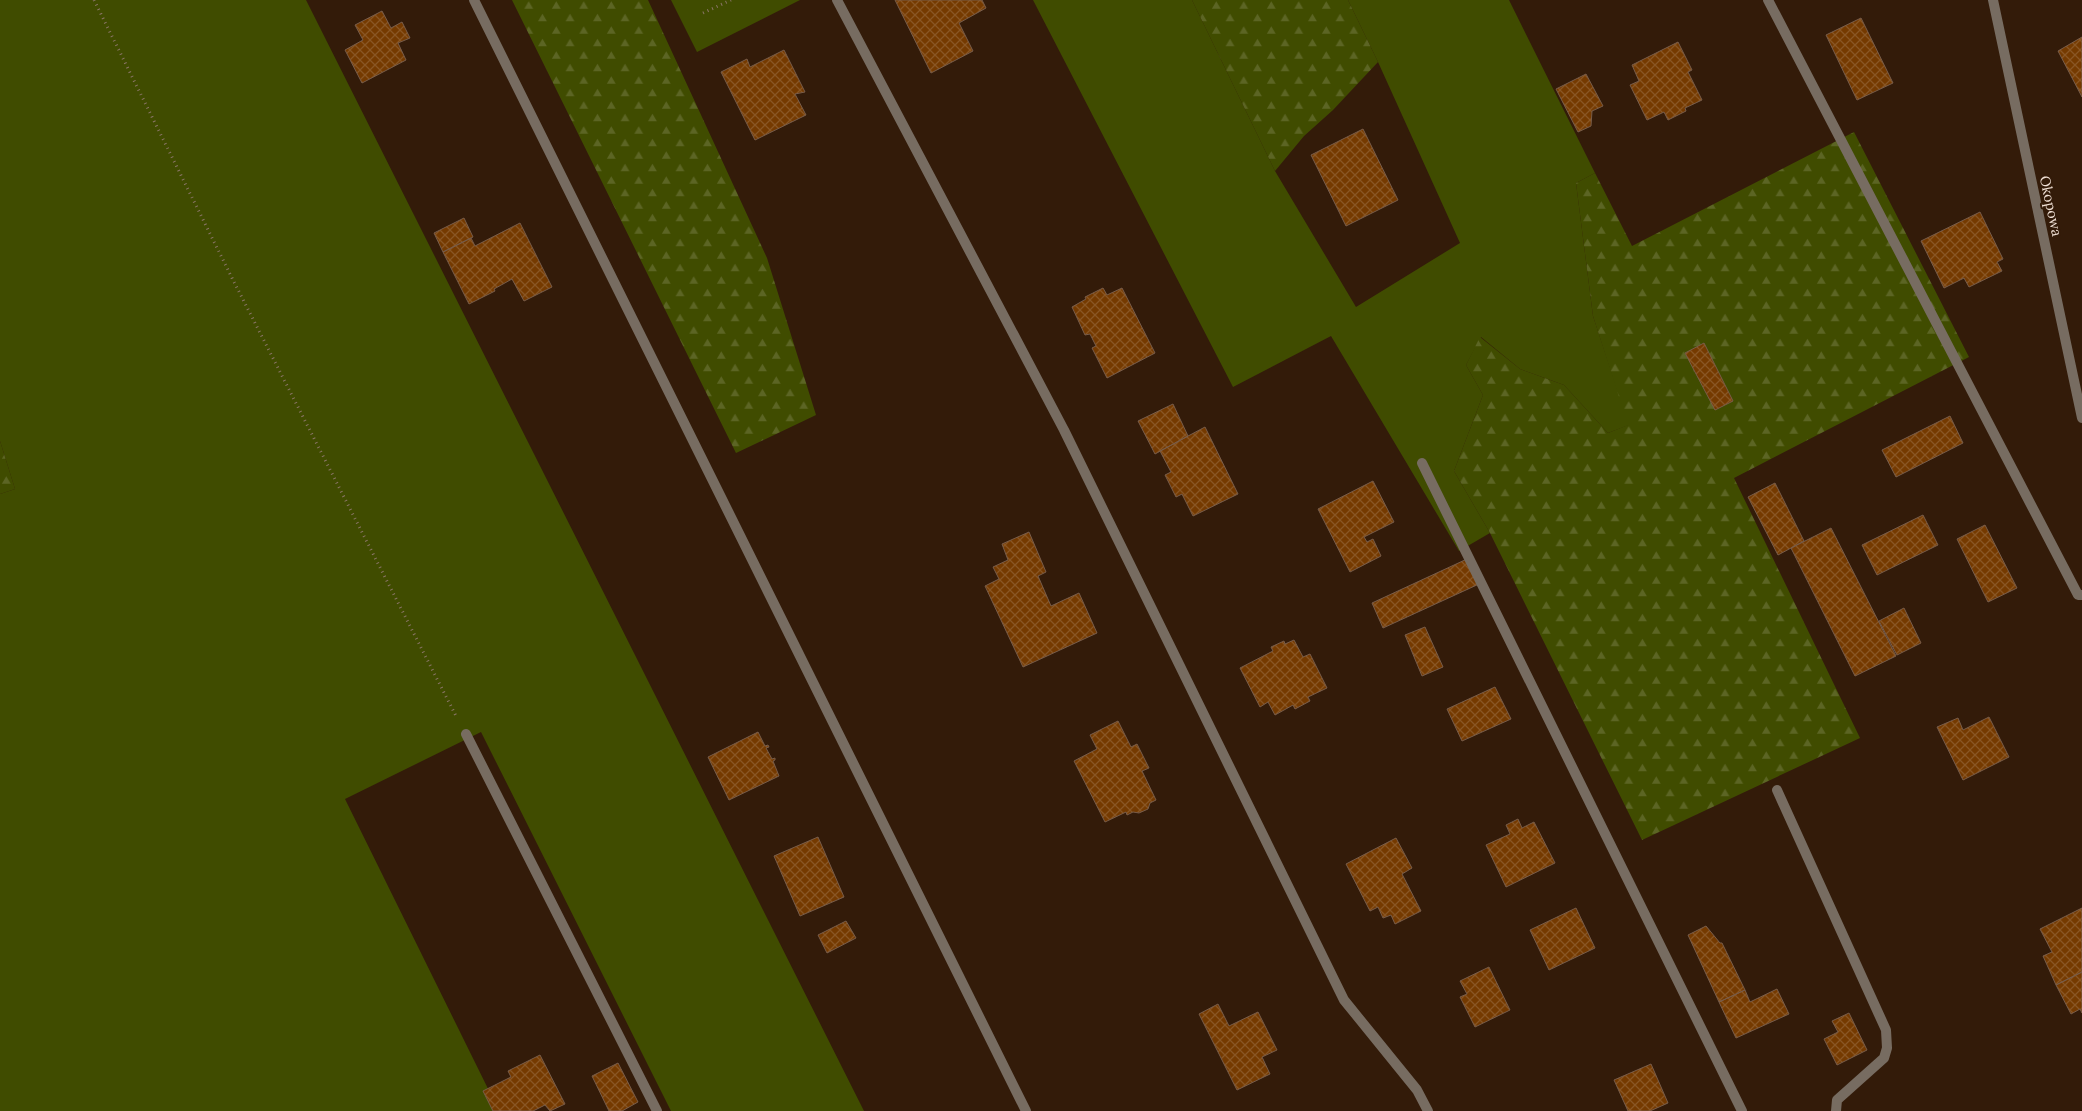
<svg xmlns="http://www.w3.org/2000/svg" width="2082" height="1111" font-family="Lora,serif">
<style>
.green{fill:#404c00}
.forest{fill:url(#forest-firs)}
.building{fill:url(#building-cross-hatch);stroke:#785c49}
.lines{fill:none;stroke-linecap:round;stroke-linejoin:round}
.path{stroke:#8a7566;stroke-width:3;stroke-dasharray:1 4;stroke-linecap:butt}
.service{stroke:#776c61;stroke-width:10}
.minor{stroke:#776c61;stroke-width:10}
.labels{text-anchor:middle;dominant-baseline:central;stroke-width:4;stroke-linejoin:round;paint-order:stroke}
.street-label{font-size:14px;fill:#efdfd4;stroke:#331b09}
</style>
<defs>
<pattern id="forest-firs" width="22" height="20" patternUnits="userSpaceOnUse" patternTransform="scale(1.25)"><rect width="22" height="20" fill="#404c00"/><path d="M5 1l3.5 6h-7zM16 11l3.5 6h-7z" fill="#5c6524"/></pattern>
<pattern id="building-cross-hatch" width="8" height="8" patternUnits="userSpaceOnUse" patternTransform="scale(1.25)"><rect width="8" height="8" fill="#753a00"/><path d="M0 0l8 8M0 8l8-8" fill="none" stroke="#895624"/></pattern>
</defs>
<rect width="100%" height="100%" fill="#331b09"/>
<path class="green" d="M0 0H306L864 1111H671L481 732 345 799 499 1111H0V494L15 489 0 441Z
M671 0H800L697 52Z
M1033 0H1192L1275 171 1356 307 1460 243 1378 62 1348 0H1509L1595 173 1576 183 1593 316 1629 425 1608 433 1564 385 1520 369 1481 337 1466 365 1483 395 1454 471 1490 533 1459 551 1331 336 1233 387Z"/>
<path class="forest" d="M512 0H648L767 258 816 415 736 453Z
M1192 0H1348L1378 62 1333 110 1304 136 1275 171Z
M1854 132 1969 357 1734 478 1860 738 1642 840 1490 533 1454 471 1483 395 1466 365 1480 337 1520 369 1564 385 1608 433 1628 425 1593 316 1576 183 1595 173 1632 246Z
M0 441 15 489 0 494Z"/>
<path class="building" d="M895 0H982L986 8 959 23 973 51 931 73Z
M382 11 391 28 402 22 410 38 398 43 406 60 362 83 345 50 363 40 355 25Z
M1861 18 1893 83 1857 100 1826 35Z
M2082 37V97L2058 51Z
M1678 42 1692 70 1688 72 1702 100 1685 108 1686 111 1668 120 1664 112 1647 120 1630 85 1639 81 1632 65Z
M784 50 805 92 795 94 806 115 755 140 721 72 747 59 750 67Z
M1586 74 1603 106 1592 111 1591 126 1578 132 1556 89Z
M1363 129 1398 200 1346 226 1311 155Z
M1980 212 2003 259 1997 262 2002 271 1969 287 1964 278 1944 288 1921 241Z
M464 218 473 237 443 252 434 233Z
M520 223 552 287 524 301 512 279 494 289 495 291 469 304 443 252 471 238 475 246Z
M1103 288 1107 295 1122 288 1155 353 1107 378 1092 348 1096 346 1090 334 1085 335 1072 307 1086 299 1085 297Z
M1704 343 1733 401 1715 410 1685 353Z
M1173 404 1188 436 1155 454 1138 421Z
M1950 416 1963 443 1896 477 1882 450Z
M1205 427 1238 494 1193 516 1182 494 1176 497 1165 475 1171 472 1160 451Z
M1373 481 1394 522 1364 537 1367 542 1373 539 1381 556 1350 572 1318 509Z
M1775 483 1804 541 1778 555 1748 497Z
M1923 515 1938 545 1877 575 1862 545Z
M1985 525 2017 588 1988 602 1957 539Z
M1831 528 1896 656 1855 676 1791 548Z
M1029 532 1046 572 1038 576 1051 606 1079 593 1097 633 1023 667 985 586 999 579 993 567 1008 560 1002 544Z
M1467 559 1479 584 1383 628 1372 603Z
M1904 608 1921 643 1897 655 1879 621Z
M1425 627 1443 667 1422 676 1405 635Z
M1294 640 1303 657 1310 654 1327 688 1308 697 1310 701 1295 709 1293 705 1275 715 1268 702 1260 707 1240 668 1273 651 1271 647 1284 641 1285 644Z
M1495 687 1511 719 1462 741 1447 709Z
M1989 717 2009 757 1963 780 1937 727 1958 718 1963 730Z
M1118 721 1131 747 1137 744 1149 768 1142 771 1156 800 1150 803 1148 809 1139 813 1133 812 1127 815 1126 812 1105 822 1074 761 1097 749 1090 735Z
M758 732 765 746 768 745 769 747 766 748 772 759 775 758V760L773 761 779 776 729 800 708 757Z
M1518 819 1522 828 1534 822 1555 863 1506 887 1486 845 1510 834 1506 825Z
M818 837 844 897 800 916 774 856Z
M1396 838 1412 868 1402 874 1421 911 1395 924 1391 915 1383 918 1378 907 1370 911 1346 864Z
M1576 908 1595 948 1549 970 1530 930Z
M2082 908V972L2056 985 2043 956 2052 952 2040 929Z
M846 921 856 938 827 953 818 935Z
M1706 926 1720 943H1722L1745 990 1719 1002 1688 935Z
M1489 967 1510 1010 1475 1027 1460 997 1467 994 1460 981Z
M2082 972V1013L2080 1009 2071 1014 2056 985Z
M1777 989 1789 1014 1736 1038 1719 1002 1745 990 1750 1002Z
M1218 1004 1229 1026 1258 1012 1277 1050 1262 1057 1270 1074 1237 1090 1199 1014Z
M1849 1013 1867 1050 1837 1065 1824 1039 1838 1032 1832 1021Z
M540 1055 565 1104 550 1111 545 1105 533 1111H493L483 1091 511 1077 508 1071Z
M618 1063 638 1102 622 1111H609L592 1076Z
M1651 1064 1668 1103 1650 1111H1628L1614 1080Z"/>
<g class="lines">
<path class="path" d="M94 0 232 278 456 716
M703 13 731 0"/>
<path class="service" d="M1422 463 1742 1111
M466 734 657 1111
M1777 790 1886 1030 1887 1048 1884 1058 1837 1100 1836 1111"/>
<path class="minor" d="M474 0 1026 1111
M837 0 1064 430 1344 1000 1417 1090 1428 1111
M1768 0 2078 595H2082
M1993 0 2082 418"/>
</g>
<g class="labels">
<g class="street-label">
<text transform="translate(2051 206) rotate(78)">Okopowa</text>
</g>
</g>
</svg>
